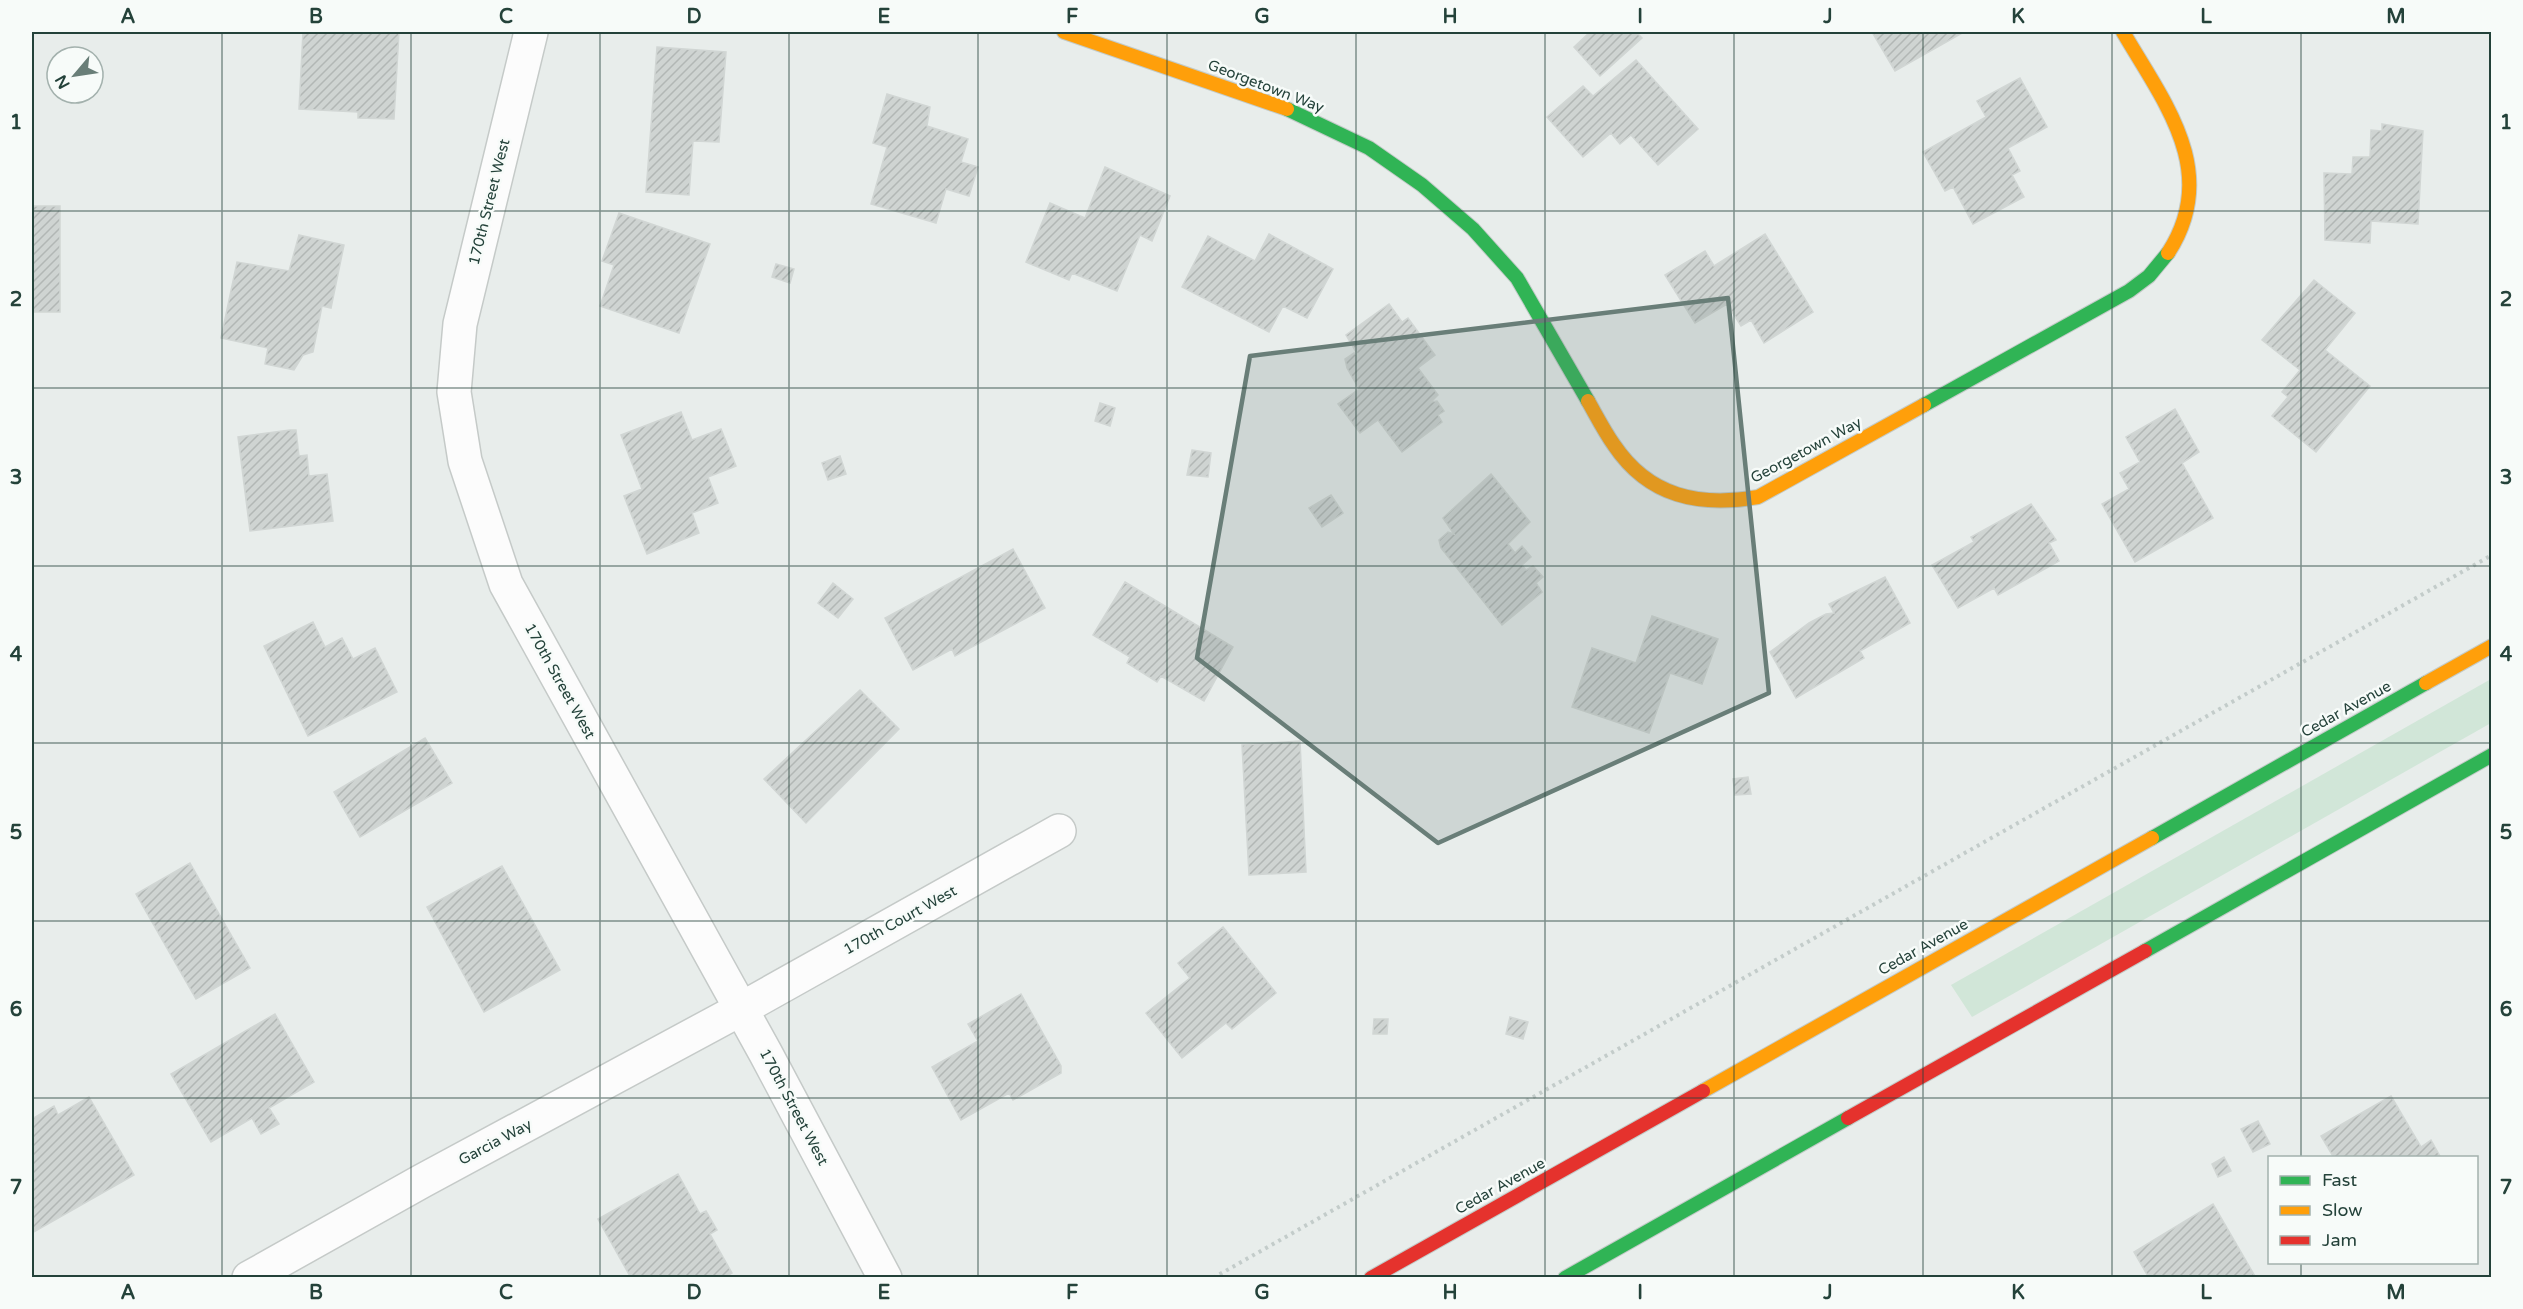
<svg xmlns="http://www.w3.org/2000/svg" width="2523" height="1309" font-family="'Varela Round',sans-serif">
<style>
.green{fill:#d1e6d8}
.building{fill:url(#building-hatch);stroke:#d1d6d4;stroke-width:1.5}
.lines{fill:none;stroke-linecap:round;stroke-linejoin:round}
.street-casing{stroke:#c5cac8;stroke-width:36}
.fast-casing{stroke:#c3cbc8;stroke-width:16}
.slow-casing{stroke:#c3cbc8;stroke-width:16}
.jam-casing{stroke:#c3cbc8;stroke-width:16}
.path{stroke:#c3ccca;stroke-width:4;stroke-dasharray:3 4.5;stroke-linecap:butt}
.street{stroke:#fcfcfc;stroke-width:33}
.fast{stroke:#30b455;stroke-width:14}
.slow{stroke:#ff9f0a;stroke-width:14}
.jam{stroke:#e5322d;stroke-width:14}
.marked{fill:#697e78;fill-opacity:0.2;stroke:#697e78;stroke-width:4.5;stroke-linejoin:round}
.grid{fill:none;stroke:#24423a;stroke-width:1.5;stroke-opacity:0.55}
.labels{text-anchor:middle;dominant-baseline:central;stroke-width:5;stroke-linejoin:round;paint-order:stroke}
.street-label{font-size:15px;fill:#24423a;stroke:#f7fbf9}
.neatline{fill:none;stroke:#24423a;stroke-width:2}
.grid-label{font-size:20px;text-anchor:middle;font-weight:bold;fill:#24423a}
</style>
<defs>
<pattern id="building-hatch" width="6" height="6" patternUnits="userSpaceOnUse" patternTransform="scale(1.5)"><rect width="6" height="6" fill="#cfd4d2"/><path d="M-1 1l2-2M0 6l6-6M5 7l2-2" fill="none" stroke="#b2b7b5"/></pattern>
</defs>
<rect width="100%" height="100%" fill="#e8edeb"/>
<path class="green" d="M2491 679V723L1972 1017 1951 985Z"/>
<path class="building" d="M303 32H399L394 119 358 118V112L299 109Z
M1590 32H1636L1642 38 1600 76 1574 47Z
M1872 32H1964L1895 71Z
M657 47 726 52 719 142 693 141 689 195 646 192Z
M1636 60 1698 129 1658 165 1631 135 1620 144 1611 133 1583 157 1547 117 1583 86 1593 96Z
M2020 78 2047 127 2008 148 2020 171 2012 175 2024 197 1973 224 1953 187 1945 191 1923 152 1986 117 1977 101Z
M887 94 930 107 927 126 968 139 961 162 978 167 969 196 946 189 936 223 871 204 887 147 873 143Z
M2382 124 2423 131 2418 224 2371 221 2370 243 2325 240 2324 173 2352 174 2353 157H2370L2371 130 2382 131Z
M1105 167 1170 196 1152 241 1140 235 1117 291 1072 273 1069 280 1026 262 1050 203 1085 218Z
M32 206H60V312H32Z
M619 213 710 244 679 333 600 306 614 265 602 261Z
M1269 234 1333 269 1307 318 1283 306 1269 332 1182 287 1208 236 1255 261Z
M1765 234 1813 312 1764 343 1751 320 1741 326 1727 304 1695 323 1665 275 1705 251 1714 266Z
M299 235 344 245 331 308 322 306 313 352 303 355 294 370 265 364 268 348 221 338 237 262 289 271Z
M776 264 794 269 790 283 772 277Z
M2314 280 2355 313 2325 350 2370 386 2316 452 2272 416 2288 397 2282 392 2300 370 2262 340Z
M1389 304 1402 322 1408 318 1435 355 1418 368 1438 395 1431 402 1437 401 1444 411 1438 415 1442 422 1402 452 1378 420 1360 433 1338 404 1359 389 1347 368 1345 359 1354 353 1359 357 1346 335Z
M1100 403 1115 408 1110 426 1095 421Z
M2175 409 2199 452 2182 463 2213 518 2135 562 2102 504 2129 489 2120 473 2140 462 2126 437Z
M681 412 692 440 721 429 736 466 708 477 718 503 692 513 699 533 647 554 624 496 642 489 621 435Z
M290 430H296L299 456 307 455 309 476 327 474 333 521 250 531 238 437Z
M1192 450 1211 453 1208 477 1187 475Z
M840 456 846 474 828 480 822 463Z
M1491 474 1530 522 1508 544 1515 553 1522 546 1531 557 1522 565 1526 570 1533 566 1543 577 1536 583 1542 592 1502 625 1441 548 1439 540 1448 532 1454 534 1443 518Z
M1331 495 1343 513 1322 527 1309 508Z
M2031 504 2056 540 2049 543 2059 561 1998 595 1994 588 1958 608 1932 565 1974 542 1971 537Z
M1013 549 1045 608 955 656 952 649 913 670 885 618Z
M1885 577 1910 623 1860 651 1864 658 1796 698 1770 652 1809 623 1826 614 1834 613 1829 604Z
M1125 582 1233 647 1204 701 1161 676 1157 682 1127 663 1130 657 1093 635Z
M833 583 853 599 838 618 818 603Z
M1652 616 1718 639 1702 684 1670 673 1649 733 1572 707 1592 648 1636 663Z
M313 622 325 647 342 638 353 659 375 648 397 692 308 736 264 646Z
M860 690 899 729 806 823 764 779Z
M425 738 452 783 360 837 334 792Z
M1300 741 1306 872 1249 875 1242 745Z
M1748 777 1751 794 1735 795 1733 779Z
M190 863 250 968 196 999 136 894Z
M502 866 560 970 484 1012 427 907Z
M1223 927 1276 993 1232 1029 1226 1023 1182 1058 1146 1013 1190 978 1178 963Z
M1021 994 1061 1066V1073L1013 1100 1009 1093 961 1120 932 1067 978 1041 968 1024Z
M275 1014 314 1082 269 1108 279 1124 261 1134 252 1118 211 1142 171 1074Z
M1510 1017 1528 1022 1523 1039 1506 1034Z
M1374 1019H1388L1387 1034H1373Z
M2391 1096 2421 1147 2431 1140 2441 1158H2334L2321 1136Z
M89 1097 134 1175 32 1233V1119L54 1106 58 1115Z
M2258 1121 2270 1144 2253 1152 2241 1129Z
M2224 1157 2231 1171 2218 1177 2212 1164Z
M678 1174 700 1214 706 1211 717 1230 710 1234 732 1273 724 1278H631L598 1219Z
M2213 1204 2256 1278H2149L2134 1252Z"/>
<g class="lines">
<g class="street-casing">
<path id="street" d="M531 32 460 324 454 392 465 461 506 584 766 1054 885 1278
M249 1278 422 1181 741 1009 1059 831"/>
</g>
<g class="fast-casing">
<path id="fast" d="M1287 109 1369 148 1422 185 1473 229 1517 278 1588 401
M1924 405 2129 291 2149 276 2168 253
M2152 838 2426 683
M2145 951 2492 755
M1565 1278 1848 1118"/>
</g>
<g class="slow-casing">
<path id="slow" d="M1064 32 1287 109
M2123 32C2164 102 2221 172 2168 253
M1588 401C1596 415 1604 431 1614 445 1649 497 1699 507 1758 497L1924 405
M2426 683 2492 646
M1703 1091 2152 838"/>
</g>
<g class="jam-casing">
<path id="jam" d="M1848 1118 2145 951
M1371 1278 1703 1091"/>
</g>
<path class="path" d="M1213 1278 2492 555"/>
<use href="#street" class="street"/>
<use href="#fast" class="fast"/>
<use href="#slow" class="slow"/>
<use href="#jam" class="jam"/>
</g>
<path class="marked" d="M1728 298 1769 693 1438 843 1197 658 1250 356Z"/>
<path class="grid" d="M222 32V1278M411 32V1278M600 32V1278M789 32V1278M978 32V1278M1167 32V1278M1356 32V1278M1545 32V1278M1734 32V1278M1923 32V1278M2112 32V1278M2301 32V1158M32 211H2492M32 388H2492M32 566H2492M32 743H2492M32 921H2492M32 1098H2492M2301 1262V1278"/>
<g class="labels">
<g class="street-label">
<text transform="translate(1266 86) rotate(21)">Georgetown Way</text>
<text transform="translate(489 202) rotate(-76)">170th Street West</text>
<text transform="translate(1806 450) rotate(-28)">Georgetown Way</text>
<text transform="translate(560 681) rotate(61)">170th Street West</text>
<text transform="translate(2346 709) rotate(-29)">Cedar Avenue</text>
<text transform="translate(900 920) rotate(-29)">170th Court West</text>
<text transform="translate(1923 947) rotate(-29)">Cedar Avenue</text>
<text transform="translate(794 1107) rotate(62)">170th Street West</text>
<text transform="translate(495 1142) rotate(-28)">Garcia Way</text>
<text transform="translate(1500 1186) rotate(-29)">Cedar Avenue</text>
</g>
</g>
<rect width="2523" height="1309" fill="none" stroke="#f7fbf9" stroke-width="66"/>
<rect x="2268" y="1156" width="210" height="108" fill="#f7fbf9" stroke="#a3b1ad" stroke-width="1.5"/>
<rect x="2280" y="1176" width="30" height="9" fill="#30b455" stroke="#a3b1ad" stroke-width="1.5"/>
<text x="2322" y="1186" font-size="18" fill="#24423a">Fast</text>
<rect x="2280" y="1206" width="30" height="9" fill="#ff9f0a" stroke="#a3b1ad" stroke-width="1.5"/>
<text x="2322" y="1216" font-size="18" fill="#24423a">Slow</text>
<rect x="2280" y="1236" width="30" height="9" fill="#e5322d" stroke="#a3b1ad" stroke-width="1.5"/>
<text x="2322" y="1246" font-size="18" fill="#24423a">Jam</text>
<g transform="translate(75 75) rotate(241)"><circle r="28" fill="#f7fbf9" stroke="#a3b1ad" stroke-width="1.5"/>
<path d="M0-4.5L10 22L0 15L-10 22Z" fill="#697e78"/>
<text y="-9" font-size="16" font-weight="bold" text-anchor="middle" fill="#24423a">N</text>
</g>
<rect x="33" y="33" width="2457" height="1243" class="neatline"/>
<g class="grid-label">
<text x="128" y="23">A</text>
<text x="316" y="23">B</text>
<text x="506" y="23">C</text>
<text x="694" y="23">D</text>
<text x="884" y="23">E</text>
<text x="1072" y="23">F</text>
<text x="1262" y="23">G</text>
<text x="1450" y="23">H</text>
<text x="1640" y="23">I</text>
<text x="1828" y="23">J</text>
<text x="2018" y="23">K</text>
<text x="2206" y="23">L</text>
<text x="2396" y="23">M</text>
<text x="16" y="129">1</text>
<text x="2506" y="129">1</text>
<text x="16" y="306">2</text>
<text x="2506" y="306">2</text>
<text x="16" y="484">3</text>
<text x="2506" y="484">3</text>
<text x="16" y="661">4</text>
<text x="2506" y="661">4</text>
<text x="16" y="839">5</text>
<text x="2506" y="839">5</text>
<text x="16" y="1016">6</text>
<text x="2506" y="1016">6</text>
<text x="16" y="1194">7</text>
<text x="2506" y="1194">7</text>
<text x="128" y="1299">A</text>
<text x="316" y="1299">B</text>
<text x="506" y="1299">C</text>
<text x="694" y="1299">D</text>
<text x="884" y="1299">E</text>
<text x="1072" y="1299">F</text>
<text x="1262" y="1299">G</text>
<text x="1450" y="1299">H</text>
<text x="1640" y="1299">I</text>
<text x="1828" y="1299">J</text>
<text x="2018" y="1299">K</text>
<text x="2206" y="1299">L</text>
<text x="2396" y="1299">M</text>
</g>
</svg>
